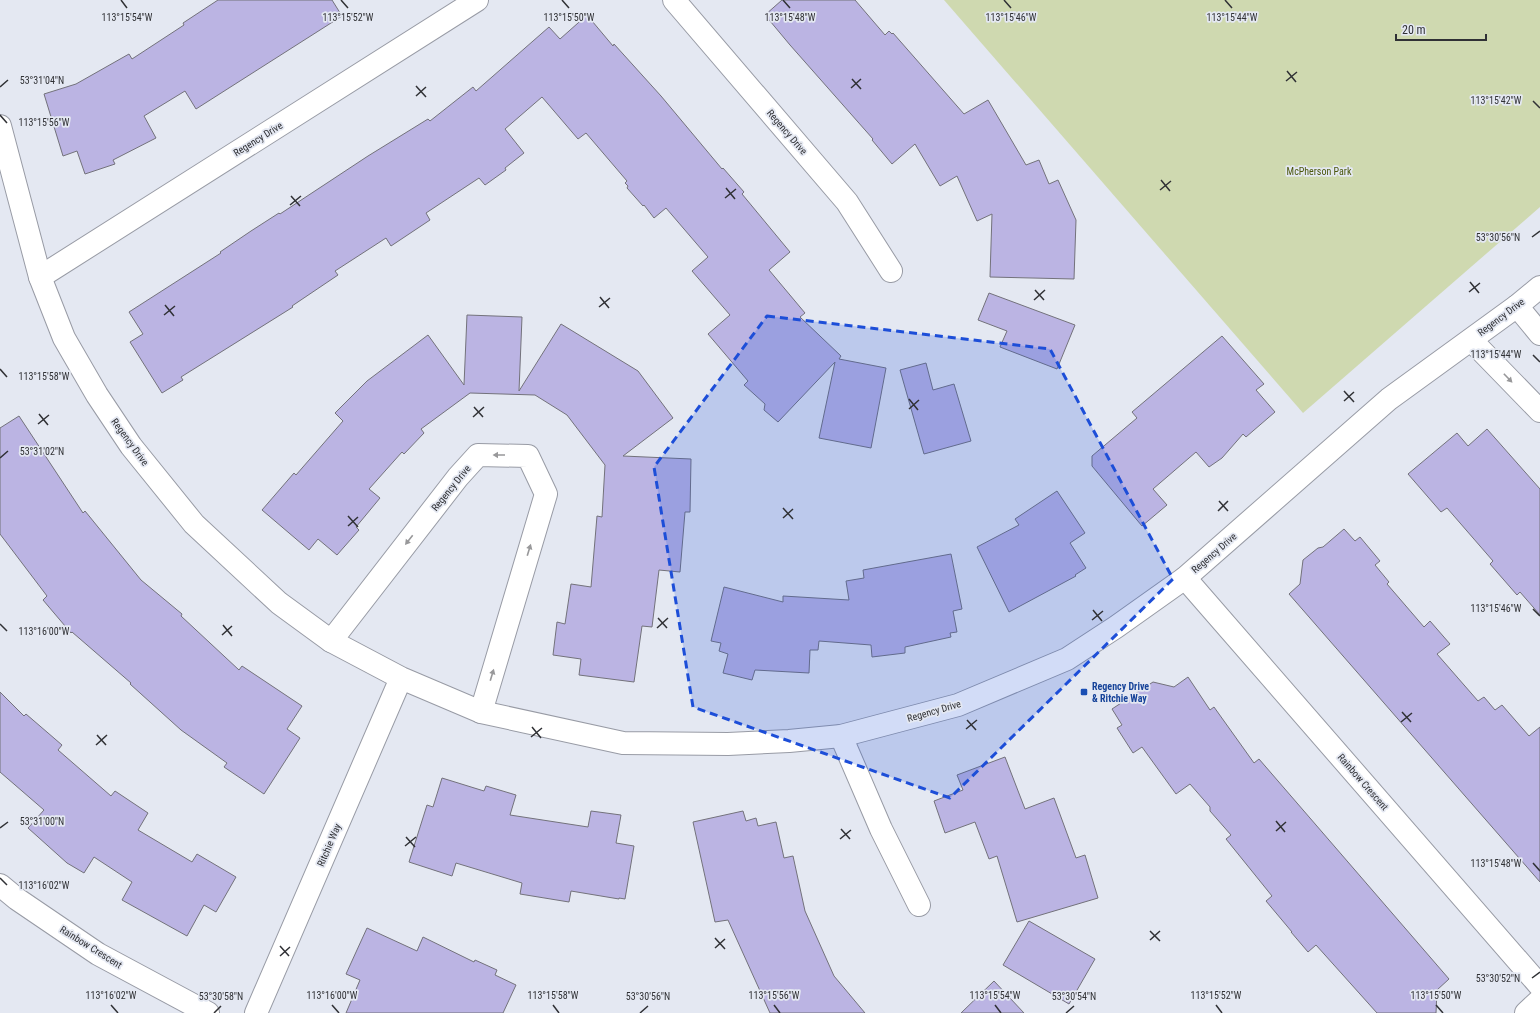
<svg xmlns="http://www.w3.org/2000/svg" width="1540" height="1013" font-family="'Roboto Condensed',sans-serif">
<style>
.green{fill:#cfd9b0}
.building{fill:#bbb4e3;stroke:#73727b}
.lines{fill:none;stroke-linecap:round;stroke-linejoin:round}
.minor-casing{stroke:#989ba5;stroke-width:24}
.tertiary-casing{stroke:#989ba5;stroke-width:24}
.minor{stroke:#fff;stroke-width:22}
.tertiary{stroke:#fff;stroke-width:22}
.oneway{fill:#98989a}
.marked{fill:#1d4ed8;fill-opacity:0.2;stroke:#1d4ed8;stroke-width:3;stroke-dasharray:8 5;stroke-linejoin:round}
.ticks{fill:none;stroke:#303135;stroke-width:1.5}
.transit-dot{fill:#1a4fb4;stroke:#e4e8f2;stroke-width:1.5}
.labels{text-anchor:middle;dominant-baseline:central;stroke-width:3.5;stroke-linejoin:round;paint-order:stroke}
.street-label{font-size:10px;fill:#303135;stroke:#e4e8f2}
.park-label{font-size:10px;fill:#4b570b;stroke:#e4e8f2}
.transit-label{font-size:10px;font-weight:bold;fill:#164399;stroke:#e4e8f2;text-anchor:start}
.ticks-label{font-size:10px;text-anchor:middle;fill:#303135;stroke:#e4e8f2;stroke-width:3.5;stroke-linejoin:round;paint-order:stroke}
</style>
<rect width="100%" height="100%" fill="#e4e8f2"/>
<path class="green" d="M944 0H1540V207L1303 413Z"/>
<path class="building" d="M218 0H332L342 16 196 109 185 91 144 116 156 138 113 160 115 164 85 174 77 151 63 156 44 94 76 84 129 54 132 59 184 25 183 23Z
M782 0H855L885 35 889 31 892 34 893 33 964 114 988 100 1026 165 1039 160 1049 184 1058 180 1076 220 1074 279 990 277 992 214 977 221 957 176 940 186 915 144 892 164 872 140 873 139 790 45 765 15Z
M587 15 613 46 614 44 661 96 722 169 723 168 744 192 742 194 790 252 769 270 805 313 800 317 841 356 839 359 886 368 871 448 819 438 835 362 778 422 764 410 765 404 744 385 748 381 708 334 730 315 692 271 708 257 666 208 654 218 644 205 643 206 627 188 628 186 625 183 627 181 586 133 578 139 542 97 505 129 524 153 505 168 506 170 485 185 479 178 426 213 430 220 391 246 386 238 335 271 338 275 292 306 293 307 181 377 183 380 162 393 130 342 143 334 129 312 221 253 220 252 251 231 279 213 280 214 368 156 428 119 430 121 473 87 476 91 549 27 560 39Z
M989 293 1075 325 1057 369 1000 347 1007 331 978 320Z
M467 315 522 317 519 391 561 324 638 371 673 418 623 456 691 459 690 512H685L680 572 659 570 652 627 642 626 634 682 579 675 581 659 553 655 557 622 565 624 571 584 591 587 597 516 602 517 605 465 567 415 535 395 470 393 421 429 424 433 404 454 402 452 369 489 380 498 356 527 359 530 337 555 318 539 309 550 262 510 294 473 296 475 343 421 335 413 367 381 428 335 464 385Z
M1222 336 1264 384 1256 390 1275 412 1246 437 1243 434 1222 458 1209 467 1196 452 1153 489 1167 505 1142 526 1092 466V456L1137 418 1132 412Z
M926 363 933 390 954 384 971 441 924 454 900 370Z
M19 416 83 513 85 511 141 580 182 614 181 616 239 670 242 666 302 706 287 729 300 738 264 794 224 767 227 763 181 730 130 684 131 683 72 632 71 633 43 600 47 596 0 534V428Z
M1487 429 1540 489V615L1520 592 1517 595 1490 564 1493 561 1447 508 1441 512 1408 474 1457 433 1468 446Z
M1057 491 1085 533 1070 543 1086 568 1075 575 1076 576 1009 612 977 547 1019 525 1015 519Z
M1344 529 1355 541 1360 537 1380 561 1375 565 1389 582 1387 584 1424 627 1430 621 1450 644 1437 654 1478 701 1484 697 1495 710 1502 705 1529 736 1540 727V882L1289 594 1300 584 1303 560 1318 548 1323 547Z
M951 554 962 609 953 611 957 632 950 633 951 637 905 647V653L872 657 871 645 819 641 818 650H810L809 673 755 670 752 680 723 673 728 654 719 651 721 643 711 641 724 587 783 602V596L849 600 846 581 864 578 863 570Z
M1188 677 1210 710 1214 707 1254 763 1259 759 1449 979 1437 990 1436 1013H1377L1316 945 1308 952 1291 932H1292L1266 901 1272 896 1226 839 1231 835 1210 811V807L1190 784 1176 794 1142 747 1133 753 1117 728 1122 725 1112 709 1153 682 1174 687Z
M0 692 24 716 26 714 62 745 58 750 111 796 115 791 148 813 138 830 192 862 197 854 236 877 216 912 204 905 187 936 122 900 132 882 94 857 84 873 67 863 28 828 44 810 0 772Z
M1005 757 1025 809 1054 798 1076 858 1085 855 1098 898 1017 922 997 856 989 859 975 822 945 833 934 801 963 790 957 775Z
M442 778 484 791 486 786 516 795 510 815 588 827 591 811 621 815 616 843 634 846 625 899 619 898V899L571 891 569 902 520 894 522 883 456 863 452 876 409 862 427 805 433 807Z
M743 811 746 821 756 818 758 826 776 822 784 858 793 856 805 911 834 976 865 1013H770L728 920 715 922 693 822Z
M1029 921 1095 959 1069 1004 1003 965Z
M367 928 417 951 423 937 474 962 475 960 497 970 495 975 516 985 503 1013H346L360 980 346 974Z
M994 981 1024 1013H961Z"/>
<g class="lines">
<g class="minor-casing">
<path id="minor" d="M674 0 847 202 891 271
M40 277 477 0
M1517 306 1540 334
M1471 340 1540 411
M1185 578 1540 986
M331 641 458 477 478 455 528 456 546 494 481 712
M841 736 881 829 919 905
M0 885 17 899 98 954 208 1013
M1526 1013 1540 1000"/>
</g>
<g class="tertiary-casing">
<path id="tertiary" d="M0 126 40 277 64 338 97 395 131 446 194 524 279 603 331 641 401 678 481 712 623 743 728 744 789 741 841 736 958 705 1067 659 1116 627 1185 578 1389 399 1517 306 1540 287
M256 1013 401 678"/>
</g>
<use href="#minor" class="minor"/>
<use href="#tertiary" class="tertiary"/>
</g>
<defs><path id="oneway-solid" d="M-6-.8H1V-3.2L6.5 0L1 3.2V.8H-6Z"/></defs>
<g class="oneway">
<use href="#oneway-solid" transform="translate(1508 378) rotate(46)"/>
<use href="#oneway-solid" transform="translate(499 455) rotate(-180)"/>
<use href="#oneway-solid" transform="translate(409 540) rotate(128)"/>
<use href="#oneway-solid" transform="translate(529 550) rotate(-73)"/>
<use href="#oneway-solid" transform="translate(492 675) rotate(-73)"/>
</g>
<path class="marked" d="M767 316 1050 349 1173 579 950 798 693 707 654 467Z"/>
<path class="ticks" d="M121 0 127 8M341 0 348 8M562 0 569 8M783 0 790 8M1004 0 1011 8M1225 0 1232 8M1287 71 1296 82M852 79 861 89M1286 81 1297 72M416 86 426 97M0 87 8 80M851 88 861 79M416 96 426 87M1533 101 1540 108M0 115 7 123M1161 180 1170 191M726 188 735 199M1160 190 1171 181M291 196 300 206M725 198 736 189M290 205 301 196M1532 237 1540 231M1470 282 1479 293M1035 290 1044 300M1469 292 1480 283M600 297 609 308M1034 300 1045 290M165 305 174 316M599 307 610 298M164 315 175 306M1533 355 1540 362M0 369 7 377M1344 391 1354 402M909 399 918 410M1344 401 1354 392M474 407 483 417M909 409 919 400M39 414 48 425M473 417 484 407M38 424 49 415M0 458 8 451M1219 501 1228 511M783 508 793 519M1218 511 1228 501M348 516 358 527M783 518 793 509M348 526 358 517M1533 609 1540 616M1093 610 1102 621M658 618 667 628M1092 620 1103 611M0 624 7 631M223 625 232 636M657 628 668 618M222 635 232 626M1402 712 1411 722M967 720 976 730M1401 722 1412 713M532 727 541 738M966 729 977 720M97 735 106 745M531 737 542 728M96 745 107 735M1276 821 1285 832M0 828 8 822M841 829 850 839M1276 831 1286 822M406 837 415 847M840 839 851 830M405 846 416 837M1533 863 1540 871M0 878 7 885M1150 931 1160 941M715 938 725 949M1150 940 1160 931M280 946 289 956M715 948 725 939M280 956 290 947M1532 978 1540 972M111 1005 118 1013M332 1005 339 1013M553 1005 559 1013M774 1005 780 1013M995 1005 1001 1013M1216 1005 1222 1013M1436 1005 1443 1013M214 1013 221 1006M640 1013 648 1006M1066 1013 1074 1006"/>
<rect class="transit-dot" x="1080" y="688" width="8" height="8" rx="2"/>
<g class="labels">
<g class="street-label">
<text transform="translate(787 132) rotate(49)">Regency Drive</text>
<text transform="translate(258 139) rotate(-32)">Regency Drive</text>
<text transform="translate(1501 317) rotate(-37)">Regency Drive</text>
<text transform="translate(130 442) rotate(54)">Regency Drive</text>
<text transform="translate(451 488) rotate(-51)">Regency Drive</text>
<text transform="translate(1214 553) rotate(-41)">Regency Drive</text>
<text transform="translate(934 711) rotate(-16)">Regency Drive</text>
<text transform="translate(1363 782) rotate(49)">Rainbow Crescent</text>
<text transform="translate(329 845) rotate(-67)">Ritchie Way</text>
<text transform="translate(91 947) rotate(32)">Rainbow Crescent</text>
</g>
<g class="park-label">
<text x="1319" y="171">McPherson Park</text>
</g>
<g class="transit-label">
<text x="1092" y="686">Regency Drive<tspan x="1092" dy="12">&amp; Ritchie Way</tspan></text>
</g>
</g>
<g class="ticks-label">
<text x="790" y="21">113°15'48"W</text>
<text x="127" y="21">113°15'54"W</text>
<text x="348" y="21">113°15'52"W</text>
<text x="569" y="21">113°15'50"W</text>
<text x="1011" y="21">113°15'46"W</text>
<text x="1232" y="21">113°15'44"W</text>
<text x="42" y="84">53°31'04"N</text>
<text x="1496" y="104">113°15'42"W</text>
<text x="44" y="126">113°15'56"W</text>
<text x="1498" y="241">53°30'56"N</text>
<text x="1496" y="358">113°15'44"W</text>
<text x="44" y="380">113°15'58"W</text>
<text x="42" y="455">53°31'02"N</text>
<text x="1496" y="612">113°15'46"W</text>
<text x="44" y="635">113°16'00"W</text>
<text x="42" y="825">53°31'00"N</text>
<text x="1496" y="867">113°15'48"W</text>
<text x="44" y="889">113°16'02"W</text>
<text x="1498" y="982">53°30'52"N</text>
<text x="111" y="999">113°16'02"W</text>
<text x="332" y="999">113°16'00"W</text>
<text x="553" y="999">113°15'58"W</text>
<text x="774" y="999">113°15'56"W</text>
<text x="995" y="999">113°15'54"W</text>
<text x="1216" y="999">113°15'52"W</text>
<text x="1436" y="999">113°15'50"W</text>
<text x="221" y="1000">53°30'58"N</text>
<text x="648" y="1000">53°30'56"N</text>
<text x="1074" y="1000">53°30'54"N</text>
</g>
<path d="M1396 34v6h90v-6" fill="none" stroke="#303135" stroke-width="2"/>
<text x="1402" y="34" font-size="12" fill="#303135" stroke="#e4e8f2" stroke-width="3" paint-order="stroke">20 m</text>
</svg>
